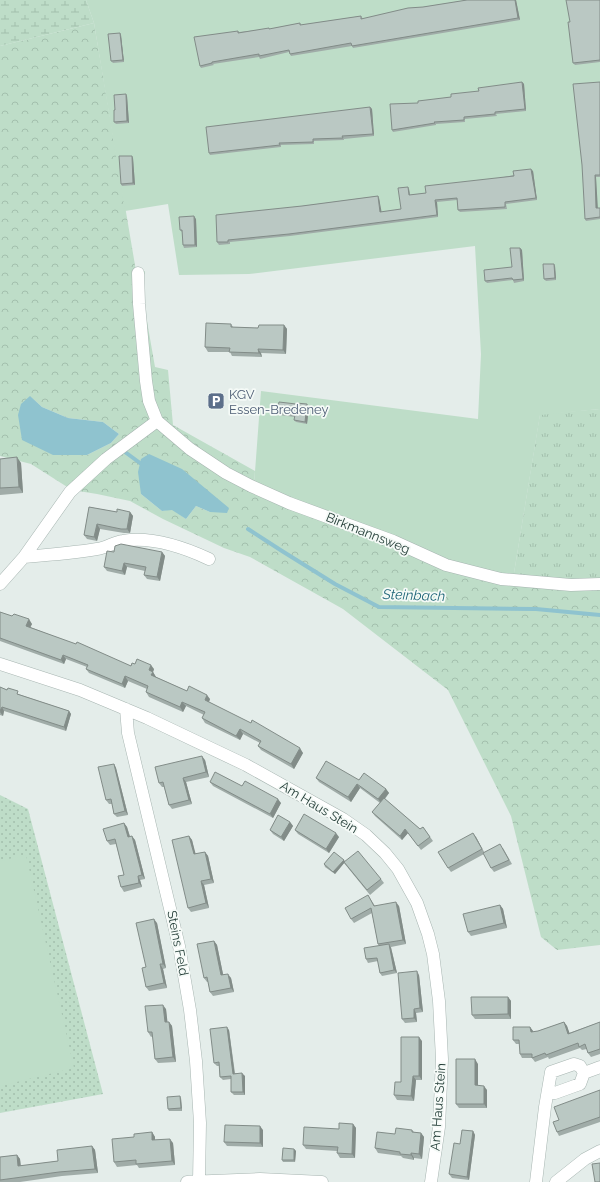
<svg xmlns="http://www.w3.org/2000/svg" width="600" height="1182" font-family="Raleway,sans-serif">
<style>
.grass{fill:url(#grass-tufts)}
.forest{fill:url(#forest-crowns);fill-rule:evenodd}
.wetland{fill:url(#wetland-marsh)}
.park{fill:url(#park-dots)}
.garden{fill:#beddc8}
.water{fill:#8fc3cf}
.lines{fill:none;stroke-linecap:round;stroke-linejoin:round}
.stream{stroke:#8fc3cf;stroke-width:4}
.minor-casing{stroke:#a7b5b1;stroke-width:13}
.minor{stroke:#fff;stroke-width:12}
.wall{fill:#a0aca8}
.shaded-wall{fill:#828c88}
.building{fill:#bac8c3;stroke:#828c88}
.labels{text-anchor:middle;dominant-baseline:central;stroke-width:3.5;stroke-linejoin:round;paint-order:stroke}
.service-label{font-size:13px;fill:#4e5e75;stroke:#f5faf7;text-anchor:start}
.street-label{font-size:13px;fill:#243e38;stroke:#f5faf7}
.water-label{font-size:14px;font-style:italic;fill:#206678;stroke:#f5faf7}
</style>
<defs>
<pattern id="grass-tufts" width="24" height="20" patternUnits="userSpaceOnUse"><rect width="24" height="20" fill="#beddc8"/><path d="M3 7l-1-3M5 7V3M7 7l1-3M15 17l-1-3M17 17v-4M19 17l1-3" fill="none" stroke="#a3bfad"/></pattern>
<pattern id="forest-crowns" width="20" height="18" patternUnits="userSpaceOnUse"><rect width="20" height="18" fill="#beddc8"/><path d="M2 6a3 3 0 1 1 6 0M12 15a3 3 0 1 1 6 0" fill="none" stroke="#a3bfad"/></pattern>
<pattern id="wetland-marsh" width="20" height="14" patternUnits="userSpaceOnUse"><rect width="20" height="14" fill="#beddc8"/><path d="M1 5h8M5 5V1M11 12h8M15 12V8" fill="none" stroke="#a3bfad"/></pattern>
<pattern id="park-dots" width="8" height="8" patternUnits="userSpaceOnUse"><rect width="8" height="8" fill="#beddc8"/><path d="M2 2h.1M6 6h.1" fill="none" stroke="#a3bfad" stroke-width="1.8" stroke-linecap="round"/></pattern>
</defs>
<rect width="100%" height="100%" fill="#e4edea"/>
<path class="grass" d="M600 409V583L513 579 540 414Z"/>
<path class="forest" d="M94 23 136 271H145L141 287 155 367 168 370 173 425 255 471 254 485 446 567 600 584V945L557 950 541 937 511 816 448 690 343 609 250 557 224 548 163 519 130 501 97 494 72 490 31 464 0 456V46ZM30 396 42 407 68 418 103 422 119 434 111 443 87 455ZM141 459 210 512 196 506 186 519 172 509 162 511 141 494Z"/>
<path class="wetland" d="M0 0H86L94 23 0 46Z"/>
<path class="park" d="M0 795 28 809 103 1094 0 1113Z"/>
<path class="garden" d="M86 0H600V409L540 415 513 579 447 565 254 485 261 391 478 419 481 354 475 246 249 274 179 275 168 204 125 211 94 23Z
M26 855 74 1068 0 1086V861Z"/>
<path class="water" d="M30 396 42 407 68 418 103 422 119 434 111 443 87 455H53L22 440 18 415 21 404Z
M149 454 182 469 229 508 227 513 210 512 196 506 186 519 172 510 162 511 141 494 138 472 141 459Z"/>
<g class="lines">
<path class="stream" d="M125 452 140 463
M248 529 282 551 335 584 379 607 536 609 600 615"/>
<g class="minor-casing">
<path id="minor" d="M138 273 139 304 146 381 149 401 157 421
M24 557C48 555 73 553 97 549 106 548 114 542 123 541 152 536 183 547 209 559
M0 584 24 557 70 492 106 459 157 421 190 449 226 473 251 486 289 503 393 541 446 565 501 579 571 585 600 584
M0 664 80 690 147 718 246 765 343 819 366 835 385 853 398 869 417 903 428 934 433 954 439 1001 442 1059 439 1127 431 1182
M126 709 128 733 179 946 190 1010 196 1061 200 1123 199 1181
M584 1073 600 1067
M187 1182 260 1179 322 1182
M536 1182 545 1107 551 1072 574 1064 580 1066 584 1073 580 1084 555 1093H548
M556 1182 585 1159 600 1151"/>
</g>
<use href="#minor" class="minor"/>
</g>
<path class="wall" d="M467 0H516L520 20 353 48 352 46 291 56 289 52 260 59 259 57 213 64 214 65 201 68 200 66 238 31 239 32 270 29 300 23 301 25 361 16 363 19 423 7Z
M600 0V62L575 65 573 63 570 22Z
M120 33 121 35 124 62 113 63 111 61Z
M522 82 524 84 526 111 496 114 497 116 465 119V122L436 124V125L393 132 392 130 418 103 451 97Z
M600 82V177H596L597 208H600V219L586 221 585 219Z
M127 96 129 123 116 124 114 122 115 110Z
M370 107 372 109 374 136 344 139V140L314 141V144L281 145V147L210 155 209 153Z
M133 158 135 185 122 186 121 184Z
M533 171 537 200 506 204 507 209 460 212 458 210 457 200 437 202 438 217 290 236 230 242V244L219 245 217 242 302 206 378 196 379 198 381 212 401 209 409 189 410 195 426 193Z
M196 219 197 247 184 248 183 245 182 232 180 230Z
M520 248 522 250 524 281 514 283 513 280 487 283 485 281 512 267Z
M555 266 556 280 546 281 544 279Z
M231 324 233 327 258 328 284 325 287 329 286 354 261 353 262 357 232 356 230 352H208L205 347Z
M309 407 307 424 296 422 294 420 295 417 279 415 277 413Z
M0 459 21 463 23 493 0 495Z
M89 507 117 512H130L133 516 130 533H124L100 529 97 541 87 539 84 535Z
M114 552H162L165 556 160 581 147 579 144 575 145 571 127 567 125 575 107 571 104 567Z
M0 612 32 624 30 627 131 666 135 664 154 669 153 672 156 677 187 691 210 699 209 702 303 753 294 769 261 750 258 746 260 743 243 734 240 740 205 723 202 718 204 715 186 706 183 712 149 697 146 692 147 689 128 681 125 688 89 673 86 669 87 667 66 659 64 664 0 641Z
M0 687 21 695 69 711 71 714 66 731 4 711 3 716 0 715Z
M205 760 209 777 186 782 192 804 172 809 169 805 164 787H162L159 783Z
M114 764 116 768 128 815 117 817 114 814 112 804H109L106 800Z
M316 778 359 780 386 789 389 793 385 799 420 829 423 827 433 841 421 850 408 833 402 840 375 816 372 812 380 803 360 788 351 802 319 782Z
M210 782 242 786 281 803 273 818 213 786Z
M290 822 293 826 284 841 273 834 270 830Z
M124 823 127 827 130 836 135 840 145 879 140 880 142 887 124 892 121 887 124 875 116 844 110 845 107 841Z
M295 830 339 837 329 853 298 834Z
M189 836 192 840 195 854 205 852 208 856 214 883 204 885 209 908 191 912 188 908Z
M476 837 484 852 503 848 512 864 494 872 491 868 484 854 451 872 448 868Z
M344 860 345 862 381 879 384 883 370 895 344 863 335 874 325 867 324 864Z
M368 895 375 906H399L406 944 391 947 397 973 382 976 380 973 378 961 368 963 366 959 379 946 378 944 372 913 354 923 351 919Z
M500 905 503 909 507 928 471 936 468 932Z
M157 923 166 968 163 969 167 988 149 991 146 987V967Z
M214 941 217 945 223 974 231 978 234 992 213 996 210 992 208 982H207L204 978Z
M419 975 423 1012 416 1013 417 1022 405 1023 402 1019Z
M508 997 511 1001V1019H475L472 1015Z
M166 1009 167 1022H169L172 1026 176 1062 158 1063 155 1059 153 1036 151 1037 148 1032Z
M564 1022 567 1026 569 1033 600 1022V1054L591 1057 588 1053 587 1049 582 1050 580 1048 549 1059 548 1057 535 1062 532 1058H522L520 1054V1044H516L513 1040 530 1027 533 1031V1032L538 1031Z
M229 1030 235 1073 245 1076V1095H234L231 1092V1079L223 1080 220 1077 219 1066H217L214 1063Z
M422 1041V1080H416L414 1101 397 1100 394 1095Z
M478 1064V1086L487 1090V1108H459L456 1104Z
M600 1090V1122L559 1136 557 1132 559 1120Z
M181 1098 182 1111H169L168 1109Z
M353 1124 356 1128 355 1158H340L337 1153V1151L306 1149 303 1145 339 1129Z
M263 1130V1147L227 1146 224 1142Z
M412 1130 414 1132 421 1133 424 1137 422 1159 414 1158V1160L403 1158 401 1156 378 1153 375 1148 395 1134Z
M473 1131 475 1135 469 1180 452 1178 449 1174 460 1144Z
M152 1132 155 1137V1140L173 1143 175 1165 139 1168 137 1165 117 1167 114 1162 134 1137Z
M92 1146 95 1150 98 1173 62 1176 20 1182H0V1157L17 1155 20 1159 21 1166 58 1161Z
M294 1149 296 1151 295 1162H283L282 1160Z"/>
<path class="shaded-wall" d="M515 0H516L520 20 518 18Z
M120 33 121 35 124 62 123 60Z
M522 82 524 84 526 111 525 109Z
M126 94 127 96 129 123 127 121Z
M370 107 372 109 374 136 373 134Z
M132 156 133 158 135 185 133 183Z
M531 169 533 171 537 200 536 198Z
M595 175 596 177 598 210 596 208Z
M408 187 409 189 410 197 409 195Z
M378 196 379 198 382 214 380 212Z
M435 200 437 202 438 217 437 215Z
M194 216 196 219 197 247 195 245Z
M520 248 522 250 524 281 523 279Z
M554 264 555 266 556 280 555 278Z
M284 325 287 329 286 354 283 350Z
M258 349 261 353 262 357 259 353Z
M307 404 309 407 307 424 305 422Z
M17 457 21 463 23 493 19 487Z
M130 512 133 516 130 533 127 529Z
M97 524 100 529 97 541 94 537Z
M162 552 165 556 160 581 157 577Z
M124 563 127 567 125 575 122 571Z
M29 619 32 624 29 630 26 626Z
M63 655 66 659 64 664 61 660Z
M151 665 154 669 153 672 156 677 154 680 149 670Z
M125 676 128 681 125 688 122 684Z
M207 695 210 699 208 704 205 700Z
M182 702 186 706 183 712 180 707Z
M2 707 4 711 3 716 0 712Z
M69 711 71 714 66 731 64 727Z
M240 729 243 734 240 740 236 736Z
M300 748 303 753 294 769 291 764Z
M202 756 205 760 209 777 206 772Z
M114 764 116 768 128 815 125 811Z
M183 778 186 782 192 804 189 800Z
M357 784 360 788 351 802 348 797Z
M386 789 389 793 381 803 378 799Z
M278 799 281 803 273 818 270 814Z
M290 822 293 826 284 841 281 837Z
M124 823 127 827 131 841 128 837Z
M405 829 408 833 402 840 400 836Z
M336 833 339 837 329 853 326 849Z
M473 833 476 837 485 854 482 849Z
M132 836 135 840 145 879 142 875Z
M189 836 192 840 197 859 194 854Z
M205 852 208 856 214 883 211 879Z
M344 860 345 862 335 874 333 872Z
M138 876 140 880 142 887 139 883Z
M201 881 204 885 209 908 206 903Z
M396 902 399 906 406 944 403 940Z
M500 905 503 909 507 928 504 923Z
M154 919 157 923 166 968 163 964Z
M214 941 217 945 224 979 221 975Z
M389 944 391 948 397 973 394 970Z
M160 964 163 969 167 988 164 983Z
M417 971 419 975 423 1012 420 1008Z
M228 974 231 978 234 992 231 988Z
M508 997 511 1001V1019L508 1014Z
M163 1005 166 1009 168 1026 165 1022Z
M414 1009 416 1013 417 1022 414 1018Z
M169 1022 172 1026 176 1062 173 1057Z
M564 1022 567 1026 571 1037 568 1034Z
M227 1027 229 1030 235 1077 233 1074Z
M530 1027 533 1031V1036L531 1032Z
M419 1037 422 1041V1080L419 1076Z
M475 1059 478 1064V1090L475 1085Z
M242 1073 245 1076V1095L243 1092Z
M413 1076 416 1080 414 1101 411 1096Z
M484 1086 487 1090V1108L484 1104Z
M180 1096 181 1098 182 1111 181 1108Z
M353 1124 356 1128 355 1158 352 1154Z
M260 1126 263 1130V1147L260 1143Z
M473 1131 475 1135 469 1180 467 1177Z
M152 1132 155 1137V1144L152 1140Z
M421 1133 424 1137 422 1159 419 1154Z
M170 1139 173 1143 175 1165 172 1161Z
M92 1146 95 1150 98 1173 95 1169Z
M294 1149 296 1151 295 1162 294 1160Z
M411 1153 414 1158V1160L411 1155Z
M17 1155 20 1159 21 1171 18 1166Z"/>
<path class="building" d="M467 0H515L518 18 352 46 351 43 290 54 289 50 259 56V54L212 62V63L200 66 194 37 238 31V33L269 28V29L300 23V25L361 16V19L408 8 423 7Z
M566 0H600V60L573 63 568 22H570Z
M120 33 123 60 111 61 108 34Z
M522 82 525 109 495 112V114L464 117V120L434 122 435 123 392 130 390 104 418 103V101L451 97V94L479 91 478 88Z
M600 82V175H595L596 208H600V217L585 219 582 165 573 84Z
M126 94 127 121 114 122V110H115L114 95Z
M370 107 373 134 342 136 343 138 313 139V142L279 143 280 145 209 153 206 127Z
M119 156H132L133 183 121 184Z
M531 169 536 198 505 202V207L458 210 457 198 435 200 437 215 289 234 228 240V242H217L216 215 302 206 378 196 380 212 401 209 398 188 408 187 409 195 426 193 425 186 514 176 513 171Z
M194 216 195 245H183L182 230H180L179 217Z
M510 248H520L523 279 513 280 512 278 485 281 484 270 512 267Z
M543 264H554L555 278 544 279Z
M206 323 231 324V327L258 328 259 325H284L283 350 258 349 259 353 229 352 230 348 205 347Z
M279 402 296 404V403L307 404 305 422 294 420 295 415 277 413Z
M17 457 19 487 0 488V459Z
M89 507 117 512V509L130 512 127 529H121L97 524 94 537 84 535Z
M121 544 162 552 157 577 144 575 146 567 124 563 122 571 104 567 107 551 114 552 115 546Z
M0 612 12 616 14 614 29 619 26 626 76 644 77 642 131 666 132 663 135 664 137 659 151 665 149 670 153 672 151 675 187 691 189 686 207 695 205 700 251 723 252 720 300 748 291 764 258 746 261 741 240 729 236 736 202 718 205 712 182 702 180 707 146 692 148 686 125 676 122 684 86 669 88 665 63 655 61 660 0 638Z
M0 687 7 690 8 688 18 691 17 694 69 711 64 727 2 707 0 711Z
M202 756 206 772 183 778 189 800 169 805 163 782 159 783 155 767Z
M326 761 359 780 364 773 386 789 378 799 357 784 348 797 316 778Z
M114 764 125 811 114 814 111 799 106 800 98 767Z
M215 772 242 786 245 781 278 799 270 814 210 782Z
M384 798 420 829 423 827 430 837 418 846 405 829 400 836 372 812Z
M304 814 336 833 326 849 295 830Z
M278 815 290 822 281 837 270 830Z
M124 823 128 837 132 836 142 875 138 876 139 883 121 887 118 876 124 875 115 839 107 841 103 829Z
M473 833 482 849 448 868 438 852Z
M189 836 194 854 205 852 211 879 201 881 206 903 188 908 172 840Z
M500 844 509 860 491 868 483 853Z
M358 851 381 879 367 890 344 862Z
M334 852 344 860 333 872 324 864Z
M368 895 374 906 396 902 403 940 378 944 371 908 351 919 345 908Z
M500 905 504 923 468 932 463 914Z
M154 919 163 964H160L164 983 146 987 142 968 146 967 136 923Z
M214 941 221 975 228 974 231 988 210 992 207 977 204 978 197 944Z
M389 944 394 970 380 973 377 958 366 959 364 948Z
M417 971 420 1008 414 1009V1018L402 1019 398 973Z
M471 997H508V1014L472 1015Z
M163 1005 165 1022H169L173 1057 155 1059 152 1032H148L145 1006Z
M564 1022 568 1034 600 1022V1049L588 1053 585 1044 579 1047 578 1043 546 1055 545 1053 532 1058V1054H520L519 1040H513V1027H530L531 1032 538 1031Z
M227 1027 233 1074 242 1073 243 1092H231V1076L220 1077 219 1062 214 1063 210 1029Z
M401 1037H419V1076H413L411 1096 394 1095 395 1082H401Z
M456 1059H475V1085L484 1086V1104H456Z
M600 1090V1117L557 1132 553 1122 559 1120 554 1107Z
M180 1096 181 1108 168 1109 167 1097Z
M339 1123 353 1124 352 1154 337 1153 338 1147 303 1145 304 1127 339 1129Z
M225 1125 260 1126V1143L224 1142Z
M396 1128 412 1130V1132L421 1133 419 1154 411 1153V1155L400 1154V1152L375 1148 377 1132 395 1134Z
M462 1130 473 1131 467 1177 449 1174 454 1143 460 1144Z
M152 1132V1140L170 1139 172 1161 136 1164V1160L114 1162 112 1139 134 1137V1134Z
M92 1146 95 1169 59 1172 0 1180V1157L17 1155 18 1166 58 1161 57 1150Z
M283 1148 294 1149V1160H282Z
M600 1163V1182H595L592 1164Z"/>
<defs>
<g id="parking-square" transform="scale(0.9)"><rect x="-9" y="-9" width="18" height="18" rx="4" fill="#5c6f8a" stroke="#f5faf7"/><path d="M-3.5-5.5H1a3.5 3.5 0 0 1 0 7H-1V5.5H-3.5ZM-1-3.4V-.6H.8a1.4 1.4 0 0 0 0-2.8Z" fill="#fff"/></g>
</defs>
<g fill-rule="evenodd">
<use href="#parking-square" x="216" y="401"/>
</g>
<g class="labels">
<g class="service-label">
<text x="229" y="394">KGV<tspan x="229" dy="15">Essen-Bredeney</tspan></text>
</g>
<g class="street-label">
<text transform="translate(368 533) rotate(22)">Birkmannsweg</text>
<text transform="translate(319 807) rotate(31)">Am Haus Stein</text>
<text transform="translate(178 943) rotate(79)">Steins Feld</text>
<text transform="translate(438 1107) rotate(-86)">Am Haus Stein</text>
</g>
<g class="water-label">
<text transform="translate(414 595) rotate(2)">Steinbach</text>
</g>
</g>
</svg>
